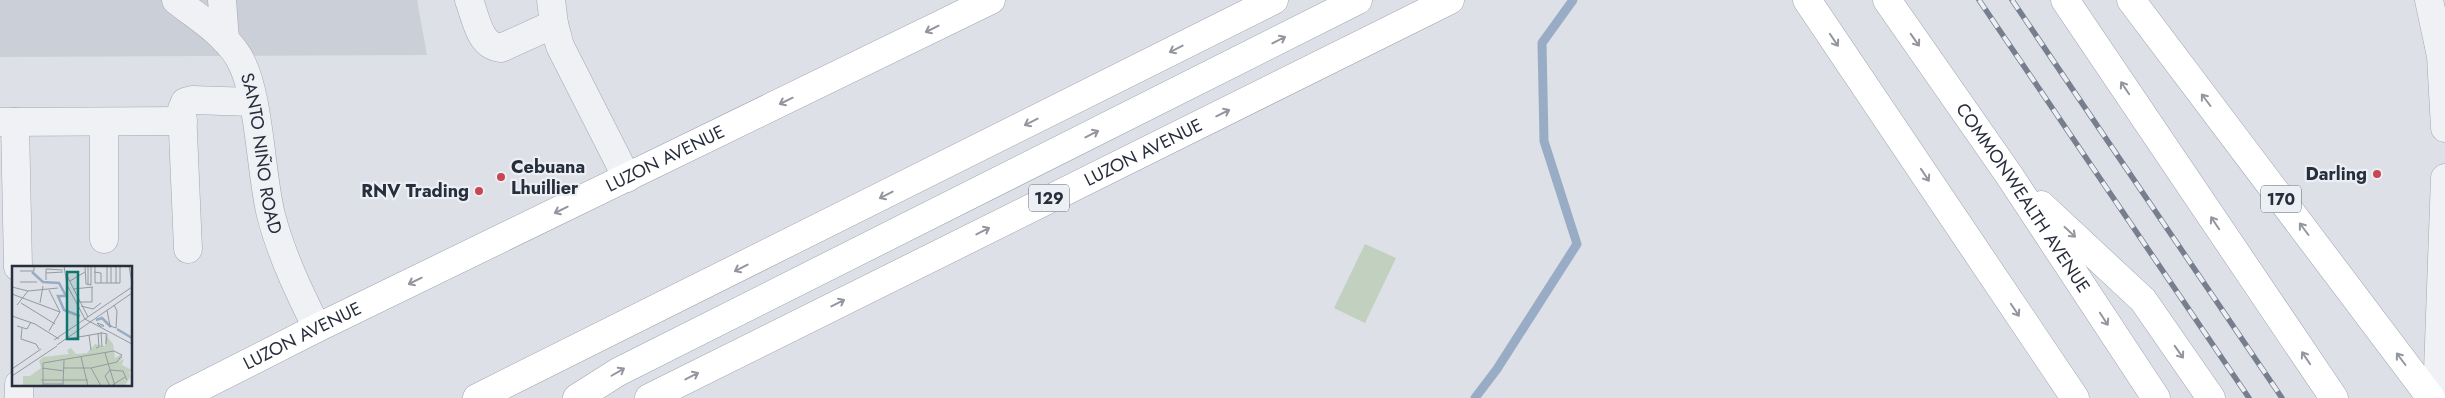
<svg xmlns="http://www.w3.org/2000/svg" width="2445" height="398" font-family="Jost,sans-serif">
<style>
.built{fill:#cbcfd8}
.green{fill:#c2d0bf}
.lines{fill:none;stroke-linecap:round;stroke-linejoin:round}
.stream{stroke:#99acc5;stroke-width:9}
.minor-casing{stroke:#a3a7b0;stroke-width:29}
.major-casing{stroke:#9da4b2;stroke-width:29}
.minor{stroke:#f0f1f5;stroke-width:28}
.major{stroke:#fff;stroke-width:28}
.rail-casing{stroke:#777f8f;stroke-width:5.5}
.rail{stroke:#eceff4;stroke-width:4;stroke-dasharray:11;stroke-linecap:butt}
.oneway{stroke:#93969e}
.poi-dot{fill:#c84652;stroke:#eceff4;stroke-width:2}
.labels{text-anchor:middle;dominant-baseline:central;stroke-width:4.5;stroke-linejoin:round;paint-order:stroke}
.shield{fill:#eceff4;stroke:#626873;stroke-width:1}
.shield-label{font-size:16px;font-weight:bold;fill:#272e3c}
.street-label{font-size:18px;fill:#272e3c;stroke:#eceff4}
.poi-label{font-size:18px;font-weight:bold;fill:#272e3c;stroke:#eceff4;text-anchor:end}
.inset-river{fill:none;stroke:#99acc5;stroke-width:2.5}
.inset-road{fill:none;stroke:#9499a2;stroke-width:1}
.view{fill:#0f766e;fill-opacity:0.15;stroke:#0f766e;stroke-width:2.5}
.inset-edge{fill:none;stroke:#272e3c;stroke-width:2.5}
</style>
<rect width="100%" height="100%" fill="#dde0e6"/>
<path class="built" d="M0 0H417L427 55 0 57Z"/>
<path class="green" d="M1365 244 1396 258 1365 323 1334 308Z"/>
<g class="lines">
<path class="stream" d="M1475 398 1497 369 1577 244 1544 141 1542 43 1573 0"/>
<g class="minor-casing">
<g id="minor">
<path id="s1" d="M176 0C197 17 223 32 238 56 260 91 260 172 271 215 281 254 299 292 317 328"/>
<path d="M222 0 225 40"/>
<path d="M469 0C476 18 479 46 501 48L554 24"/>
<path d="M551 0 554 24 560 46 627 178"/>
<path d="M2429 0 2441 56 2445 128"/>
<path d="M0 122 183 121"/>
<path d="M15 122 18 267"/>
<path d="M104 122V239"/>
<path d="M188 249 182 109 185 102 192 100 253 102"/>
<path d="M19 384V398"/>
<path d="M2437 398 2445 178"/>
</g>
</g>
<g class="major-casing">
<g id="major">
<path d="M1807 0 2075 398"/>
<path id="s2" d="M1887 0 2009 175 2156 398"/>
<path d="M2065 0 2334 398"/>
<path d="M2131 0 2431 398"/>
<path d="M2041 205 2143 300 2211 398"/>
<path id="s3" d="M179 398 317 328 991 0"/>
<path d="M477 398 1274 0"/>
<path d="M577 398 618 372 1358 0"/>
<path id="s4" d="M649 398 1450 0"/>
</g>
</g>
<use href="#minor" class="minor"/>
<use href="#major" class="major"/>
<g class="rail-casing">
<path id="rail" d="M1979 0 2249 398
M2012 0 2282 398"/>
</g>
<use href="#rail" class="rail"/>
</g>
<defs><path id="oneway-shaft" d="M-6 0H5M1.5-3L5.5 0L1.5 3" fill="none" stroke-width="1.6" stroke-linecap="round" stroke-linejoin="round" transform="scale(1.25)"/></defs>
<g class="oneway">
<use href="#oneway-shaft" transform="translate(932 29) rotate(154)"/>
<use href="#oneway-shaft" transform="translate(1279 40) rotate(-27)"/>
<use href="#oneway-shaft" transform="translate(1834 40) rotate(56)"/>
<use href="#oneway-shaft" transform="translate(1915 40) rotate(55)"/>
<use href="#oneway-shaft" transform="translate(1176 49) rotate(153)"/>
<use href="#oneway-shaft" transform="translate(2125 88) rotate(-124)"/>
<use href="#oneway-shaft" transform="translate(2206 100) rotate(-127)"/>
<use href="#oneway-shaft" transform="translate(786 101) rotate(154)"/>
<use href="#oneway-shaft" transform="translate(1223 113) rotate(-26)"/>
<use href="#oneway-shaft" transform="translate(1031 122) rotate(153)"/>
<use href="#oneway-shaft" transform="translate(1092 134) rotate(-27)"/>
<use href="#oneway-shaft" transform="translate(1925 175) rotate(56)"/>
<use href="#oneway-shaft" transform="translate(886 195) rotate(153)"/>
<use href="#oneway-shaft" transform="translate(561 210) rotate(154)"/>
<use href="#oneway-shaft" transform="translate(2215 223) rotate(-124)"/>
<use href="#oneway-shaft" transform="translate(2304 229) rotate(-127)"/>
<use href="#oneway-shaft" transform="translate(983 231) rotate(-27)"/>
<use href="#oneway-shaft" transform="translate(2070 232) rotate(43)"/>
<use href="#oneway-shaft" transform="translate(741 268) rotate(153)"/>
<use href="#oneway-shaft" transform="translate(415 281) rotate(154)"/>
<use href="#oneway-shaft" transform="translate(838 303) rotate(-27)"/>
<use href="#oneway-shaft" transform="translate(2015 310) rotate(56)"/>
<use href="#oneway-shaft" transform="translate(2104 319) rotate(57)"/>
<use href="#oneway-shaft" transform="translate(2179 352) rotate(55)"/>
<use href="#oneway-shaft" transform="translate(2306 358) rotate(-124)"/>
<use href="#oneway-shaft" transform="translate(2401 359) rotate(-127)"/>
<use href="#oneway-shaft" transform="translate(618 372) rotate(-30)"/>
<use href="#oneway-shaft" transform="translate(692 376) rotate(-27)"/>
</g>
<g class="poi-dot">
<circle cx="2377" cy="174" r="5"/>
<circle cx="501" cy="177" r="5"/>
<circle cx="479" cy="191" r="5"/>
</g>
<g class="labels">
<g class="shield">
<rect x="1029" y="184.5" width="40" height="27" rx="4"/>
<rect x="2261" y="185.5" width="40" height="27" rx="4"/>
</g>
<g class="shield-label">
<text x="1049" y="198">129</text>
<text x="2281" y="199">170</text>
</g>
<g class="street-label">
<text stroke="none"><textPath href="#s4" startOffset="552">LUZON AVENUE</textPath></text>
<text stroke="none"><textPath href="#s1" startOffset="185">SANTO NIÑO ROAD</textPath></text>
<text stroke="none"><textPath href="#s3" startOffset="542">LUZON AVENUE</textPath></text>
<text stroke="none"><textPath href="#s2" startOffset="240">COMMONWEALTH AVENUE</textPath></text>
<text stroke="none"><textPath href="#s3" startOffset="138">LUZON AVENUE</textPath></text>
</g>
<g class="poi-label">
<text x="511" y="167" text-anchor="start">Cebuana<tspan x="511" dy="21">Lhuillier</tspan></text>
<text x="2367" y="174">Darling</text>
<text x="469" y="191">RNV Trading</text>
</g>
</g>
<g transform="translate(12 266)">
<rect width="120" height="120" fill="#dde0e6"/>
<path d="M93 68 101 78 103 92 108 89 111 92 106 96 112 93 110 99 120 104 117 106 120 117 118 111 113 120H11V110H18L29 102 27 95 31 91 57 88 55 84 59 82 64 88 75 87 83 78 93 80Z" fill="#c2d0bf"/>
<path class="inset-river" d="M20 6 31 16 47 17 54 30H46L52 44 68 50M84 54 90 52 99 61M105 63 120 72"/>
<path class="inset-road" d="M52 0 55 19 73 53 120 78M73 0 74 18 79 19V0M76 0V19M83 0V17H108V0M117 0 120 17M8 5H22V0M82 6 89 7V17M34 7 51 6M54 8 76 51M34 14V3L51 4M58 15 73 6M8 16H25M95 17V0M99 17V0M104 17V0M0 21 16 25M61 23 81 21M0 28 48 46M67 36H80V21M9 37 43 58M28 37 31 20M5 39 16 25 46 22M69 40 81 43 89 37M95 44 98 60 104 62 105 45 102 39M0 50 23 58 47 73M85 57 91 59 92 60H88ZM5 60 15 63 19 56M10 62 9 73 24 78 27 83M37 65 48 46 37 24M89 66 90 81M77 69 79 84M55 73 90 67 95 68 94 78M42 74 120 21M45 79 120 27M84 82 87 81 86 67M93 87 103 120M69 91 76 120M30 102 52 105M52 102H79L105 96 110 89M79 102 89 120M0 103 29 83M0 110 45 80M29 114H76M31 118H51M31 120V97L102 85 110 89M51 120 52 94M98 120 93 110 98 104 111 105 115 114M99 120 113 111"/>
<path class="view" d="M55 6H66V73H55Z"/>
<rect width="120" height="120" class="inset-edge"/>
</g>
</svg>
